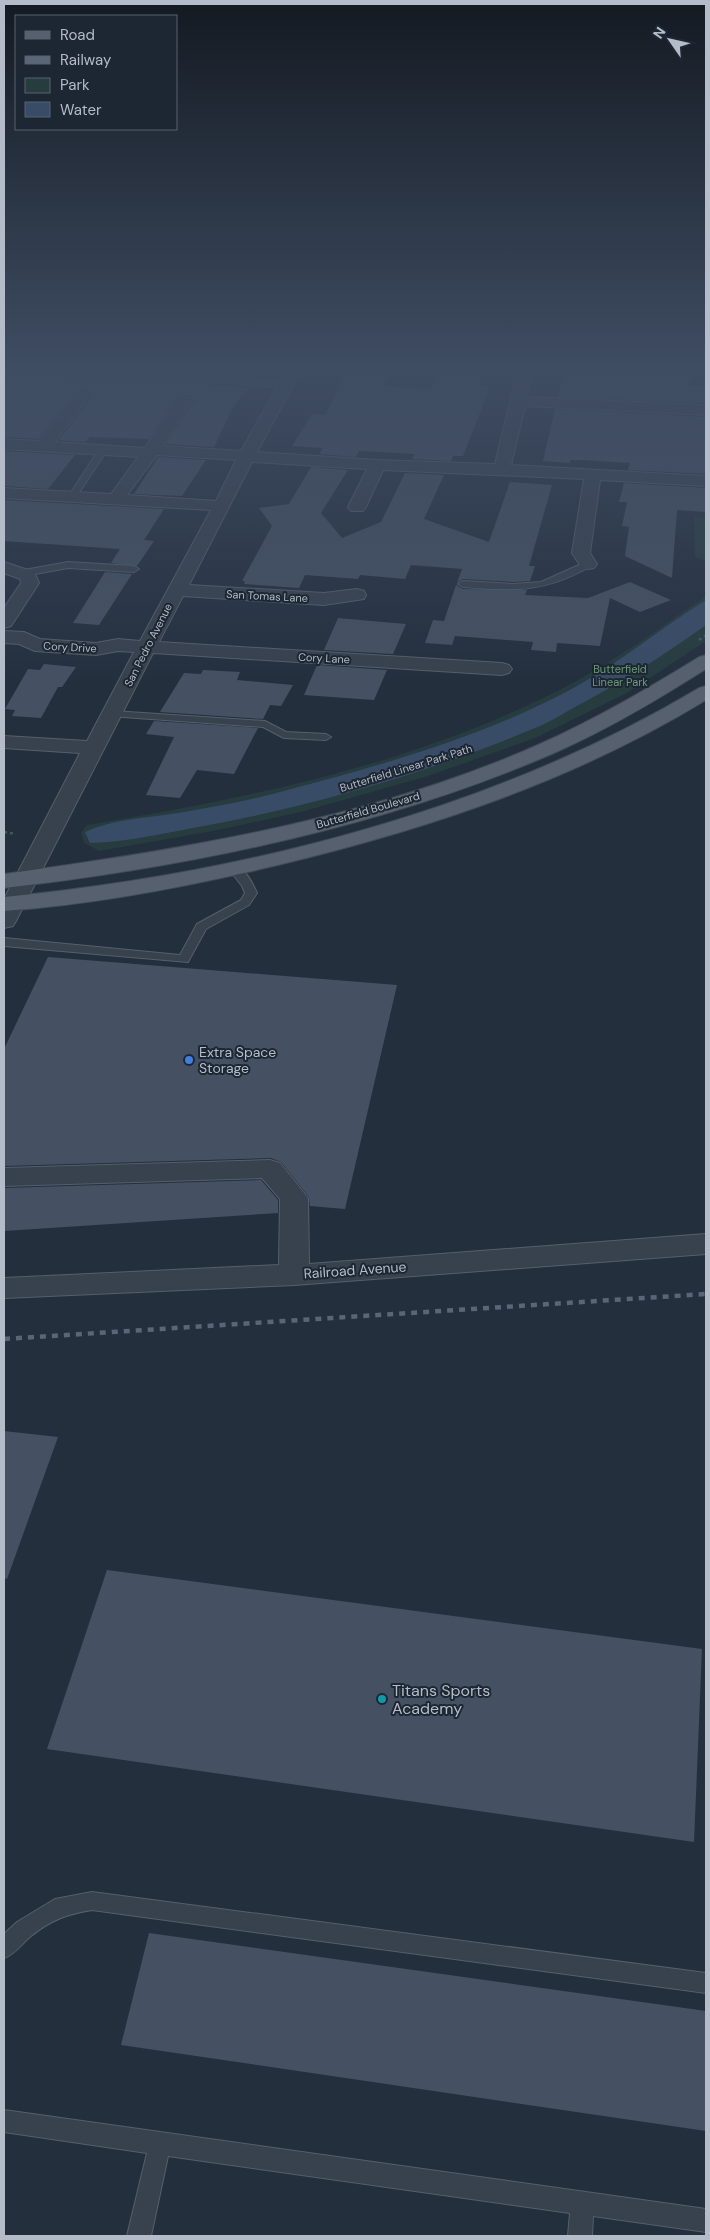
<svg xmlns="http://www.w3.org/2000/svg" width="710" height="2240" font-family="'DM Sans',sans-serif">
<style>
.green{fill:#263c3f}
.water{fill:#394c67}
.building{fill:#455162}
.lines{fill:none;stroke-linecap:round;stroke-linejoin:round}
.service-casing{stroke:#565f6c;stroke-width:2}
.minor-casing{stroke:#565f6c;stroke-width:2}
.primary-casing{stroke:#414a57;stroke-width:2}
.path{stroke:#44595c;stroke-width:2.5;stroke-dasharray:3 3;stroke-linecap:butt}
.service{fill:#38414e;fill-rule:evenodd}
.minor{fill:#38414e;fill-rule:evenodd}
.primary{fill:#56606e;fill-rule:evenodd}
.rail{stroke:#5a6575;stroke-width:4.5;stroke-dasharray:6 6;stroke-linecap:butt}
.shop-dot{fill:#3f7fe0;stroke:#1d2633;stroke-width:2}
.culture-dot{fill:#0f9aa8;stroke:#1d2633;stroke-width:2}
.labels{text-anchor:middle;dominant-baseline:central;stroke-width:4;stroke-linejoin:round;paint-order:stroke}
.far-street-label{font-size:11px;fill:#b4bcc9;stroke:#1d2633}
.far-park-label{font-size:11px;fill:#6b9a76;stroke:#1d2633}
.poi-label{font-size:14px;fill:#b4bcc9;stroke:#1d2633;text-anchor:start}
.street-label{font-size:14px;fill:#b4bcc9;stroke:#1d2633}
.near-poi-label{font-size:16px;fill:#b4bcc9;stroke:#1d2633;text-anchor:start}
</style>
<rect width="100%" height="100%" fill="#242f3e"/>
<path class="green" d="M694 517 706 518V561L695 557Z
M706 596V641L627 693 535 738 428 776 301 812 213 831 99 851 84 843 81 833 87 825C252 798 418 763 567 686 616 660 661 627 706 596Z"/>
<path class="water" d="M706 600V625C664 655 621 683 575 707 562 714 549 723 535 728 434 771 316 805 209 825 169 832 130 842 90 843L85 832C116 818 151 818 184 812 220 806 257 799 291 789 386 764 481 737 568 691 617 665 659 629 706 600Z"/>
<path class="building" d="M34 370H52L55 375 72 380 250 387 244 394H242L231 411 214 447 166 444 196 398 191 392 179 393 149 439 90 437 85 442 59 440 94 393 89 387 78 388 38 439 4 437V377Z
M89 370H207L204 374Z
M225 370H261L255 379 220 377Z
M348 370H391L383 386 431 389 439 370H484L478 386 490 387 463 456H453L451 461 412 459 415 454 359 451 356 457 319 454 323 448 292 446 312 414 325 415Z
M565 370 654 372 655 370H693L688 385 706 386V403L558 397Z
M555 409 706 417V474L628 470 630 463 583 460H570V463L543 461Z
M4 451 75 455 48 489 4 486Z
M158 457 206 460 182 496 134 494Z
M311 467 348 470 321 513 342 538 381 522 405 473 444 475 424 519 489 542 510 482 552 485 529 566H535L530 581 513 582 463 579 457 583 462 569 411 565 405 579 360 575 358 579 305 575 299 588 244 584 245 581H242L272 526 259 508 289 504Z
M624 483 706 488V512L677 510 672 578 625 556 629 527 622 526 627 502H619Z
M4 500 164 509 144 540 154 541 137 566 111 563 120 549 4 541Z
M105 572 132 574 99 625 73 623Z
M630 582 671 600 640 612 610 598 600 646 557 643 556 652 531 650 533 642 455 636 452 645 425 643 433 620 444 621 456 585 463 589 527 590 525 595 588 598Z
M338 618 406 624 393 654 324 650Z
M44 664 76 667 62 687H58L41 718 12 716 15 710 5 709 28 669 40 670Z
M317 665 387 670 374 700 304 695Z
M203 670 240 672 237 680 293 685 281 706 270 705 263 719 160 712 184 673 201 674Z
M154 721 258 728 234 774 197 770 180 798 146 795 174 737 146 734Z
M48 957 397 985 345 1209 310 1206 309 1197 281 1162 271 1158 4 1166V1049Z
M261 1180 278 1200V1213L4 1231V1188Z
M4 1431 58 1437 7 1579 4 1578Z
M107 1570 702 1649 694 1842 47 1749Z
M149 1933 706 2011V2131L121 2045Z"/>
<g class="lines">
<g class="service-casing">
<path id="service" d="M206 378 286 383 290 385 286 387 209 382 205 380Z
M100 448 107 450 75 499H69L68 497Z
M588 561 592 564 591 566C544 593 515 591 463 587L458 584 463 581 513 584 541 582Z
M68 562 134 566 139 569 134 572 68 568 24 576 19 573 24 570Z
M113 711 265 721 286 732 326 734 331 737 326 740 284 738 263 727 109 716 108 714Z
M234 865C244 867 253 884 257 893L249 905 206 929 188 962 4 946V938L180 955 197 924 241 900 245 893 242 886 228 868Z
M92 1892 706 1973V1993L92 1910C67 1914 51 1920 31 1936 22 1943 16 1954 4 1958V1934L17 1922 55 1899Z
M4 2110 706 2209V2232L593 2216 592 2236H568L570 2213 168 2156 151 2236H127L147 2153 4 2132Z"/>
</g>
<g class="minor-casing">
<path id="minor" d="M54 370 197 376H205L209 370H223L214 383 209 384 72 378 56 373Z
M287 370H301L257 452 377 460 495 464 518 370H532L527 397 706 405V415L525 406 511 465 706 476V486L600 480 590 553 597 564 594 568 588 569 582 568 572 553 584 479 383 470 366 507 363 511H351L348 507 367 469 252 462 189 585 324 593 357 589 364 591 366 595 364 599 324 605 183 596 159 642 502 663 509 665 512 669 509 673 502 675 153 653 16 921 13 926 4 928V899L80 753 4 748V736L87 741 134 652 118 651 96 655 35 651 19 644 4 643V631L24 632 40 639 96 643 118 639 140 641 211 510 4 498V488L111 494 138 457 4 449V439L39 441 79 389H89L92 392 55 442 145 448 181 394H191L194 397 163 446 241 451ZM157 455 236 460 216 501 127 495Z
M4 562 34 572 39 583 11 626 4 628V608L21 583 20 579 4 573Z
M270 1160 280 1163 308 1198 309 1264 706 1234V1254L294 1285 4 1298V1278L279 1265 280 1199 262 1178 4 1186V1168Z"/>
</g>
<g class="primary-casing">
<path id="primary" d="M706 655V669C657 700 607 730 554 753 384 827 187 867 4 888V874C186 849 371 819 540 744 596 719 647 689 699 657Z
M706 686V700C575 780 431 828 282 864 191 886 98 904 4 911V897C242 874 493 811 699 688Z"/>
</g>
<path class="path" d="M699 640 706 635
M4 832 16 834"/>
<use href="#service" class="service"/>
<use href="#minor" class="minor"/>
<use href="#primary" class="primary"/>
<path class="rail" d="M4 1339 706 1294"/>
</g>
<linearGradient id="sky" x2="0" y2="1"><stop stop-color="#141a22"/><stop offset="0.54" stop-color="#3f4d63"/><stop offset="1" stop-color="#3f4d63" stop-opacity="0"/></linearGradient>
<rect width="710" height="683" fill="url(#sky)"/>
<circle class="shop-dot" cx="189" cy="1060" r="5"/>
<circle class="culture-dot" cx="382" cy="1699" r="5"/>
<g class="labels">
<g class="far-street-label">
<text transform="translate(267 596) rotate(3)">San Tomas Lane</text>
<text transform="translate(148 645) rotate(-63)">San Pedro Avenue</text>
<text transform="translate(70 647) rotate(3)">Cory Drive</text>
<text transform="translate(324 658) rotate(3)">Cory Lane</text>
<text transform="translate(406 768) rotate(-17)">Butterfield Linear Park Path</text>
<text transform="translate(368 810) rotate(-16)">Butterfield Boulevard</text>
</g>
<g class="far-park-label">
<text x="620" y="669">Butterfield<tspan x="620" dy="13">Linear Park</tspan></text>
</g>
<g class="poi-label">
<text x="199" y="1052">Extra Space<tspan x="199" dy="16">Storage</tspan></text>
</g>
<g class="street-label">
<text transform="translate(355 1270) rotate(-4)">Railroad Avenue</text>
</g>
<g class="near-poi-label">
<text x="392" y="1690">Titans Sports<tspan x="392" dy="18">Academy</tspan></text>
</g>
</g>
<rect width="710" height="2240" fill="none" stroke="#b4bcc9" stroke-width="10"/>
<rect x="15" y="15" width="162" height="115" fill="#1d2633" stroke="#59626f"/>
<rect x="25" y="31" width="25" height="8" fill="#56606e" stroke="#59626f"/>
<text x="60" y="40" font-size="15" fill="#b4bcc9">Road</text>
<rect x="25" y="56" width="25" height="8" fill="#5a6575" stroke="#59626f"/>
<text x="60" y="65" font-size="15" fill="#b4bcc9">Railway</text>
<rect x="25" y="78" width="25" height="15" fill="#263c3f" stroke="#59626f"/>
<text x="60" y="90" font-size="15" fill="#b4bcc9">Park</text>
<rect x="25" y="102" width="25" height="15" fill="#394c67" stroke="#59626f"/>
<text x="60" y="115" font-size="15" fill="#b4bcc9">Water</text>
<g transform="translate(670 40) rotate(304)" stroke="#1d2633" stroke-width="4" paint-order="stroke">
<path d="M0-4L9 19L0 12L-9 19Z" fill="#b4bcc9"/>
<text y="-8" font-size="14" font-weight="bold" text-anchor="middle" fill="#b4bcc9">N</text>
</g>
</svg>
